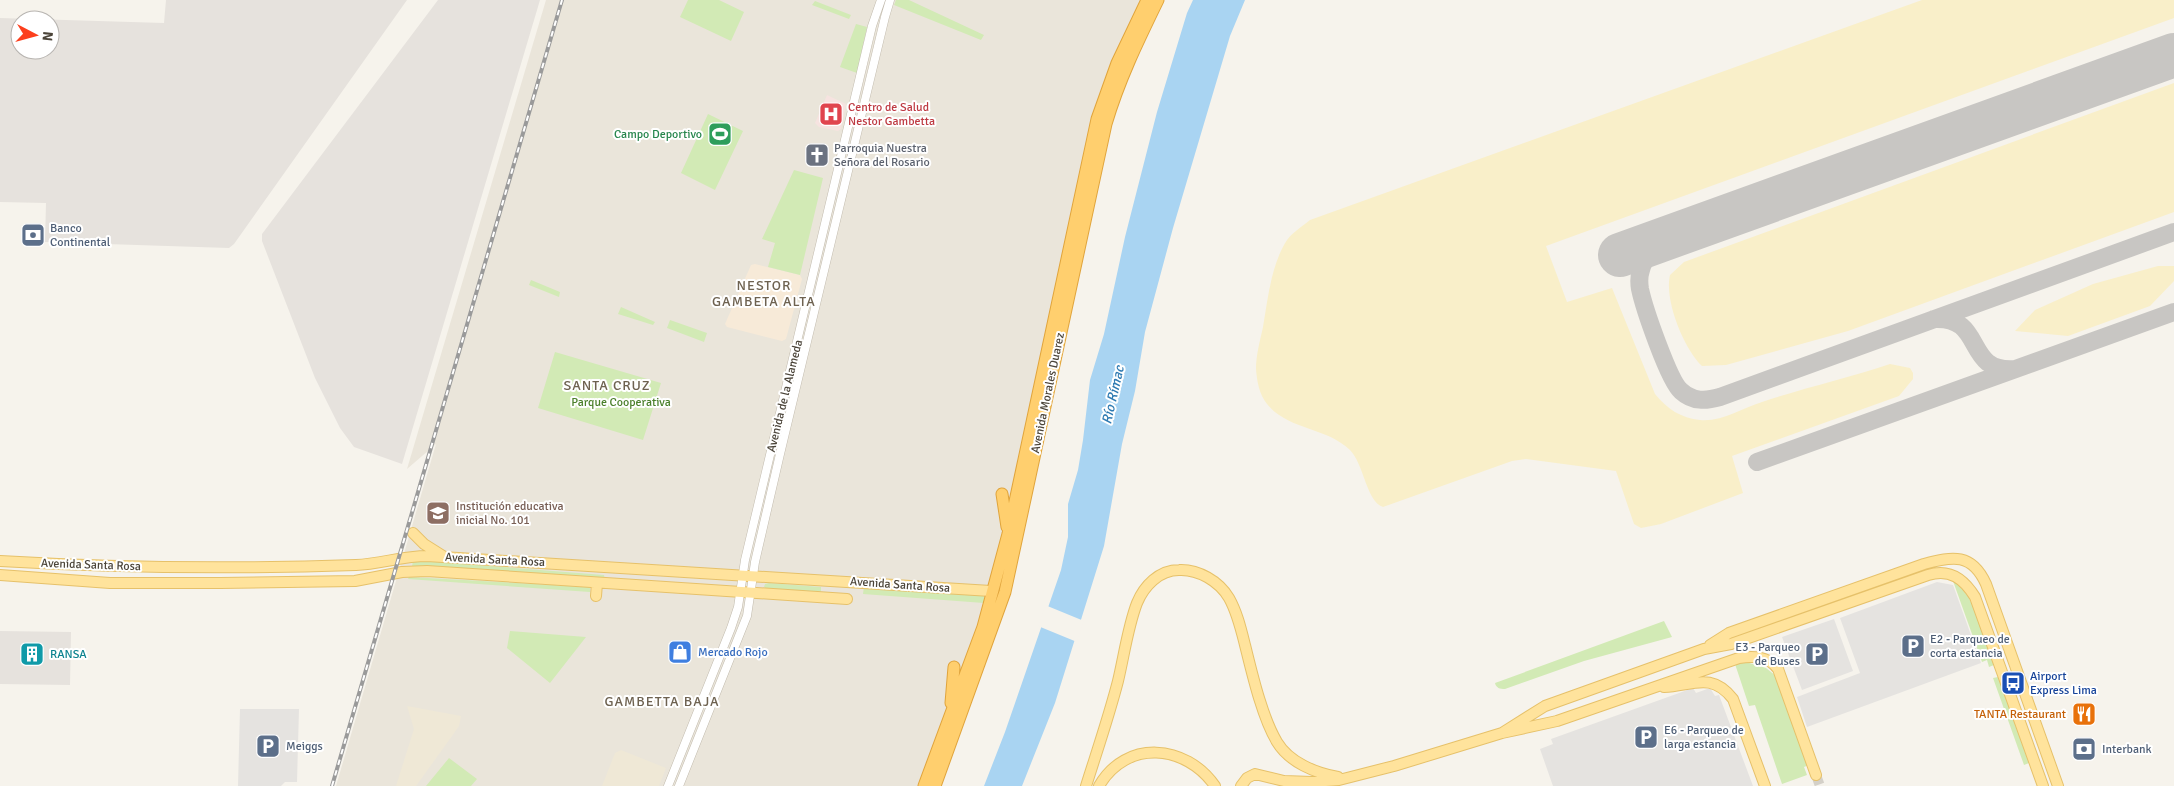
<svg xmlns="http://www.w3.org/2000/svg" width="2174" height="786" font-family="Signika,sans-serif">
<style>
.residential{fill:#eae5da}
.commercial{fill:#f7ead8}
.industrial{fill:#e6e2dd;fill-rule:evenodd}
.education{fill:#efe8d6}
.medical{fill:#f6e3e0}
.green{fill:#d2eab5}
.sand{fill:#f9efc9}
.parking{fill:#e5e3e0}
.water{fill:#a9d4f2}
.pier{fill:#f6f3ec}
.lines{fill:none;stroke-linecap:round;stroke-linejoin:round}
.taxiway{stroke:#c8c6c3;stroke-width:18}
.runway{stroke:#c8c6c3;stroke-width:44}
.major-tunnel{stroke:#d4d0c8;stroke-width:10;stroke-dasharray:10 5;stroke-linecap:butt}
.minor-casing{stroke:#c2bbae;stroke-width:9}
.major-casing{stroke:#e6c16a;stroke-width:12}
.highway-casing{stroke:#e0a43c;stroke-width:13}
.minor{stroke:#fff;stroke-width:8}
.major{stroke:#ffe39c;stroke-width:10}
.highway{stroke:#ffcf6e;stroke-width:11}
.rail-casing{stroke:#9a9a9a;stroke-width:4}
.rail{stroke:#fff;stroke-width:2;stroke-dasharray:5.5;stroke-linecap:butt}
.labels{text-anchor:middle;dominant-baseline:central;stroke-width:4;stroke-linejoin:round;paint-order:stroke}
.health-label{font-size:12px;fill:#be3a42;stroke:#fff;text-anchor:start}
.leisure-label{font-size:12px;fill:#27864d;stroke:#fff;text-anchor:end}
.worship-label{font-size:12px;fill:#5b616d;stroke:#fff;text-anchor:start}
.service-label{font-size:12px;fill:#4e5e75;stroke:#fff;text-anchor:start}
.street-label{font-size:12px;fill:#4b4439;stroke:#fff}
.park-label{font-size:12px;fill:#4a7f2a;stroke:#fff}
.education-label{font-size:12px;fill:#785e54;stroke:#fff;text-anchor:start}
.shop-label{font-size:12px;fill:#366cbe;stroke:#fff;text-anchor:start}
.culture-label{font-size:12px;fill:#0d838f;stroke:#fff;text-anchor:start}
.transit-label{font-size:12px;fill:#164399;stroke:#fff;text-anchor:start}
.food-label{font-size:12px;fill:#c56008;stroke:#fff;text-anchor:end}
.neighbourhood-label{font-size:14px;letter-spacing:1px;fill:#6e6250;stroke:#fff}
.water-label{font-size:14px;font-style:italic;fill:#2e7ab2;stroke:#fff}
</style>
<rect width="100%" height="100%" fill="#f6f3ec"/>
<path class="residential" d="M546 0H1152L1129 46 996 600 929 786H336L436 444 407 469Z"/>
<path class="commercial" d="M755 264 800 275 802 279 786 339 782 341 727 327 725 324 751 265Z"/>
<path class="industrial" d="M166 0H407L234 244 229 248 45 242 46 203 0 202V18L164 23ZM20 20H50V50H20Z
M438 0H540L402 464 354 447 340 428 315 378 262 241V234Z
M0 631 71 632 70 685 0 684Z"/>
<path class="education" d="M407 706 461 716 459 726 452 736 416 786H396L414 729Z
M621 750 666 768 659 786H602L615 753Z"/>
<path class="medical" d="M827 95 846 104 841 129 838 131 819 127 815 123Z"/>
<path class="green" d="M688 0H719L744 12 731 41 680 17Z
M896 0H909L984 35 981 40 894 5Z
M815 1 851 15 849 19 812 5Z
M856 24 867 27 857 73 840 67Z
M708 114 743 131 715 190 681 173Z
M794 170 823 178 800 275 768 267 775 243 762 239Z
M531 280 560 292 559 297 529 285Z
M621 307 655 322 653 325 618 314Z
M670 320 707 333 704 342 667 328Z
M555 352 661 383 643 440 538 408Z
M413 560 604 575 605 580 412 567Z
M409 577 590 587V592L408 579Z
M1953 581C1974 591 1986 643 1994 665L1989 667 1987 660 1982 662Z
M769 583 821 587V591L817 594 768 590 764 587 765 584Z
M864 586 984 595V603L863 594Z
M1664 621 1672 637 1584 661 1505 689C1500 689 1496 688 1495 683Z
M510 631 586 637 550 683 507 648Z
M1746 662 1766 668 1776 676 1809 765 1804 767 1807 775 1782 784 1755 705 1749 706 1735 664Z
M1998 677 2029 763 2024 765 1993 678Z
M449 758 477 779 471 786H426Z"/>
<path class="sand" d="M1922 0H2174V18L1546 246 1567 302 1612 288 1655 394C1667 409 1681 418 1700 420 1722 422 1742 408 1762 402 1804 388 1848 378 1890 364L1910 368 1913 373V379L1899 396 1732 456 1743 493 1661 524 1641 528 1634 524 1616 471 1526 459 1512 461 1383 507C1366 501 1364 464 1350 450 1327 427 1288 430 1267 404 1259 394 1257 381 1256 369 1256 355 1260 341 1263 327 1268 298 1271 265 1287 240 1293 232 1303 226 1310 220Z
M2174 83V212L1848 331 1726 365 1702 366C1684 349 1664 300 1670 275L1684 262Z
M2158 266H2174V281L2150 306 2068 336 2015 331 2035 310 2093 284Z"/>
<path class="parking" d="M1937 582 1953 585 1981 663 1807 727 1797 697 1860 673 1840 618Z
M1834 619 1853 671 1802 690 1782 637Z
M1693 688 1696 693 1710 688 1715 696 1719 695 1753 786H1553L1540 749 1553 744 1551 739Z
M240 709H299L297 782H285L281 786H238Z"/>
<path class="water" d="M1193 0H1245L1230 36 1173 228 1145 332 1135 391 1122 444 1104 546 1055 703 1022 786H984L1005 732 1061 570 1068 537V504L1078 470 1083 440 1090 380 1104 334 1125 237 1157 112 1187 13Z"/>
<path class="pier" d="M1045 605 1084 621 1077 642 1038 626Z"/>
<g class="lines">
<path class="taxiway" d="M1670 237C1657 247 1645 253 1641 270 1639 276 1639 283 1640 289 1644 308 1669 381 1681 391 1693 402 1706 401 1720 397L2174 232
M1934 319C1986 316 1963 373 2015 369
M1757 462 2174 312"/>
<path class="runway" d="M1620 255 2174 55"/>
<path class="major-tunnel" d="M1816 775 1820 786"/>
<g class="minor-casing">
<path id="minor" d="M668 786 731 628 738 607 745 560 872 26 881 0
M679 786 747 616 755 562 780 454 885 17 890 0"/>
</g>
<g class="major-casing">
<path id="major" d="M413 533 424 544 443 556
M0 561C118 568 237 569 356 565 380 564 403 556 427 556L991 591
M0 575 110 583H220L355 581 402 572 427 571 847 599
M596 596 597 583
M1710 645 1729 633 1924 564C1953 556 1972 553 1986 584L2058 786
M1664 687C1692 686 1711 671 1733 699L1765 786
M1502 733 1545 706 1704 649 1731 644 1928 575C1950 568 1964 579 1975 597L2043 786
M1086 786C1097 751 1109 716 1118 681 1124 656 1128 626 1137 603 1144 586 1159 570 1179 570 1198 569 1219 581 1229 598 1237 612 1241 629 1245 645 1252 673 1262 717 1277 742 1289 762 1315 773 1338 777
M1099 786C1126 739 1186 744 1215 786
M1241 786 1247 778 1255 774 1284 781 1312 782 1339 780 1394 766 1502 733 1557 721 1739 658C1754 656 1768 656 1778 669L1816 775"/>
</g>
<g class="highway-casing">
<path id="highway" d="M1002 494 1007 527
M951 703 954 667
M924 786 983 627 1008 534 1097 119 1117 63 1147 0
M935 786 1005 592 1106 124C1119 80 1138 41 1158 0"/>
</g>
<use href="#minor" class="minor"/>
<use href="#major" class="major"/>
<use href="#highway" class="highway"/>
<g class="rail-casing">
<path id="rail" d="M332 786 562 0"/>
</g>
<use href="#rail" class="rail"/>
</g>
<defs>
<g id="hospital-square" transform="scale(1.25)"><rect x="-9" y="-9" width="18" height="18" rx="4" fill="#e0444e" stroke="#fff"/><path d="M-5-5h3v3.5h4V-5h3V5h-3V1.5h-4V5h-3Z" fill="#fff"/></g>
<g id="stadium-square" transform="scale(1.25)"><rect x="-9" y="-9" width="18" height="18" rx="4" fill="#2e9e5b" stroke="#fff"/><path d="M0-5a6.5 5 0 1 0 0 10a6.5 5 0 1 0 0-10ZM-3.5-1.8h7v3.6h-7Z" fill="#fff"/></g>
<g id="church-square" transform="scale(1.25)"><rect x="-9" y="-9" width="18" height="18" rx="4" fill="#6b7280" stroke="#fff"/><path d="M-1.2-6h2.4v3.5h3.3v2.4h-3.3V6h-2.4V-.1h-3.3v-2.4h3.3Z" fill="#fff"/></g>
<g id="bank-square" transform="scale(1.25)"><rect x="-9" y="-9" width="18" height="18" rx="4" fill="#5c6f8a" stroke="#fff"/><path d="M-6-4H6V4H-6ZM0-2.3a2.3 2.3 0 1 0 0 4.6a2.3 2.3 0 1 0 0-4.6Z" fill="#fff"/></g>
<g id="school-square" transform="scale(1.25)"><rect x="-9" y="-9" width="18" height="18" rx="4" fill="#8d6e63" stroke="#fff"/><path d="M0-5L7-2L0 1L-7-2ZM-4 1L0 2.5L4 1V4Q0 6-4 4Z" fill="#fff"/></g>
<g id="parking-square" transform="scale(1.25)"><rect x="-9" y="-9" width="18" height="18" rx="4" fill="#5c6f8a" stroke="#fff"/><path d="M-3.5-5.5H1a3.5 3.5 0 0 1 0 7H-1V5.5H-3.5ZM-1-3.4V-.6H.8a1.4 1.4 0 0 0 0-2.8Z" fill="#fff"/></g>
<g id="shop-square" transform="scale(1.25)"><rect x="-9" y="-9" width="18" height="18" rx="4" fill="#3f7fe0" stroke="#fff"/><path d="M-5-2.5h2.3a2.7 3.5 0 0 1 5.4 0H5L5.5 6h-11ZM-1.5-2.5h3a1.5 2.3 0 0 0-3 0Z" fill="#fff"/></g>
<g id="building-square" transform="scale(1.25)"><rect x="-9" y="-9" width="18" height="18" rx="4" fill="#0f9aa8" stroke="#fff"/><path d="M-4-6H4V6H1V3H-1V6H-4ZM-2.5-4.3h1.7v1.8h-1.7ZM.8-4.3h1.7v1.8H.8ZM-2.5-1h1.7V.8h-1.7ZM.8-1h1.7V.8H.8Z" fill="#fff"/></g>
<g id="bus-square" transform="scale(1.25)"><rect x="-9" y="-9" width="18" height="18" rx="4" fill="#1a4fb4" stroke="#fff"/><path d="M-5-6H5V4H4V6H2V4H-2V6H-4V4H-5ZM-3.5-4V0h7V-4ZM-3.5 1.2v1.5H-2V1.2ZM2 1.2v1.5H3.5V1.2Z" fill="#fff"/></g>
<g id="restaurant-square" transform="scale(1.25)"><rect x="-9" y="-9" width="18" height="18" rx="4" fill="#e8710a" stroke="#fff"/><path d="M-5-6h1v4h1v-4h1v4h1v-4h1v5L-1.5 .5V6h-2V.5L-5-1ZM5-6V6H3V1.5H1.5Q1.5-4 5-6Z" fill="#fff"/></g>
</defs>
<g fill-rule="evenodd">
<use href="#hospital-square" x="831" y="114"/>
<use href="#stadium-square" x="720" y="134"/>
<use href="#church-square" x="817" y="155"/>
<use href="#bank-square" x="33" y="235"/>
<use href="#school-square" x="438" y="513"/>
<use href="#parking-square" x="1913" y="646"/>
<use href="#shop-square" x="680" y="652"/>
<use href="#building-square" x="32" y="654"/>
<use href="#parking-square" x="1817" y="654"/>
<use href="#bus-square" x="2013" y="683"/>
<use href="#restaurant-square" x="2084" y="714"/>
<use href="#parking-square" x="1646" y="737"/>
<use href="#parking-square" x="268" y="746"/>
<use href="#bank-square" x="2084" y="749"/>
</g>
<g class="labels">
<g class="health-label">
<text x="848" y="107">Centro de Salud<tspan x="848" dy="14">Nestor Gambetta</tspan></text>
</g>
<g class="leisure-label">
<text x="702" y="134">Campo Deportivo</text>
</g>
<g class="worship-label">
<text x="834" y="148">Parroquia Nuestra<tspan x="834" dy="14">Señora del Rosario</tspan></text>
</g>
<g class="service-label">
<text x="50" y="228">Banco<tspan x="50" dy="14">Continental</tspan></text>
<text x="1930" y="639">E2 - Parqueo de<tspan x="1930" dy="14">corta estancia</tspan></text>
<text x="1800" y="647" text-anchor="end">E3 - Parqueo<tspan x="1800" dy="14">de Buses</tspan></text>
<text x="1664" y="730">E6 - Parqueo de<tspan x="1664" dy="14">larga estancia</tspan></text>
<text x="286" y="746">Meiggs</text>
<text x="2102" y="749">Interbank</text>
</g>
<g class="street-label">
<text transform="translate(1048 393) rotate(-78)">Avenida Morales Duarez</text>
<text transform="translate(785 396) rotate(-76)">Avenida de la Alameda</text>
<text transform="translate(495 560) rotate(3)">Avenida Santa Rosa</text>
<text transform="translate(91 565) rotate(2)">Avenida Santa Rosa</text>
<text transform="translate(900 585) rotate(4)">Avenida Santa Rosa</text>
</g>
<g class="park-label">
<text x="621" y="402">Parque Cooperativa</text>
</g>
<g class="education-label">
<text x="456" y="506">Institución educativa<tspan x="456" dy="14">inicial No. 101</tspan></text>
</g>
<g class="shop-label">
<text x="698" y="652">Mercado Rojo</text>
</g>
<g class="culture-label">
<text x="50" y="654">RANSA</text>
</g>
<g class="transit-label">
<text x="2030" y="676">Airport<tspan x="2030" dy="14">Express Lima</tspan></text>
</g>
<g class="food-label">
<text x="2066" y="714">TANTA Restaurant</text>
</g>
<g class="neighbourhood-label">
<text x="764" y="285">NESTOR<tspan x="764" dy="16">GAMBETA ALTA</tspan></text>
<text x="607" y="385">SANTA CRUZ</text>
<text x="662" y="701">GAMBETTA BAJA</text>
</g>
<g class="water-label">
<text transform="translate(1113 395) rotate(-77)">Río Rímac</text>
</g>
</g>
<g transform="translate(35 35) rotate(96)"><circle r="24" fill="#ffffff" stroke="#b7b4b0"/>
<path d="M0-4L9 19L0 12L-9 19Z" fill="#fc3f1d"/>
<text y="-8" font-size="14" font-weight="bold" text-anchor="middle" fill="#4b4439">N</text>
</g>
</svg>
